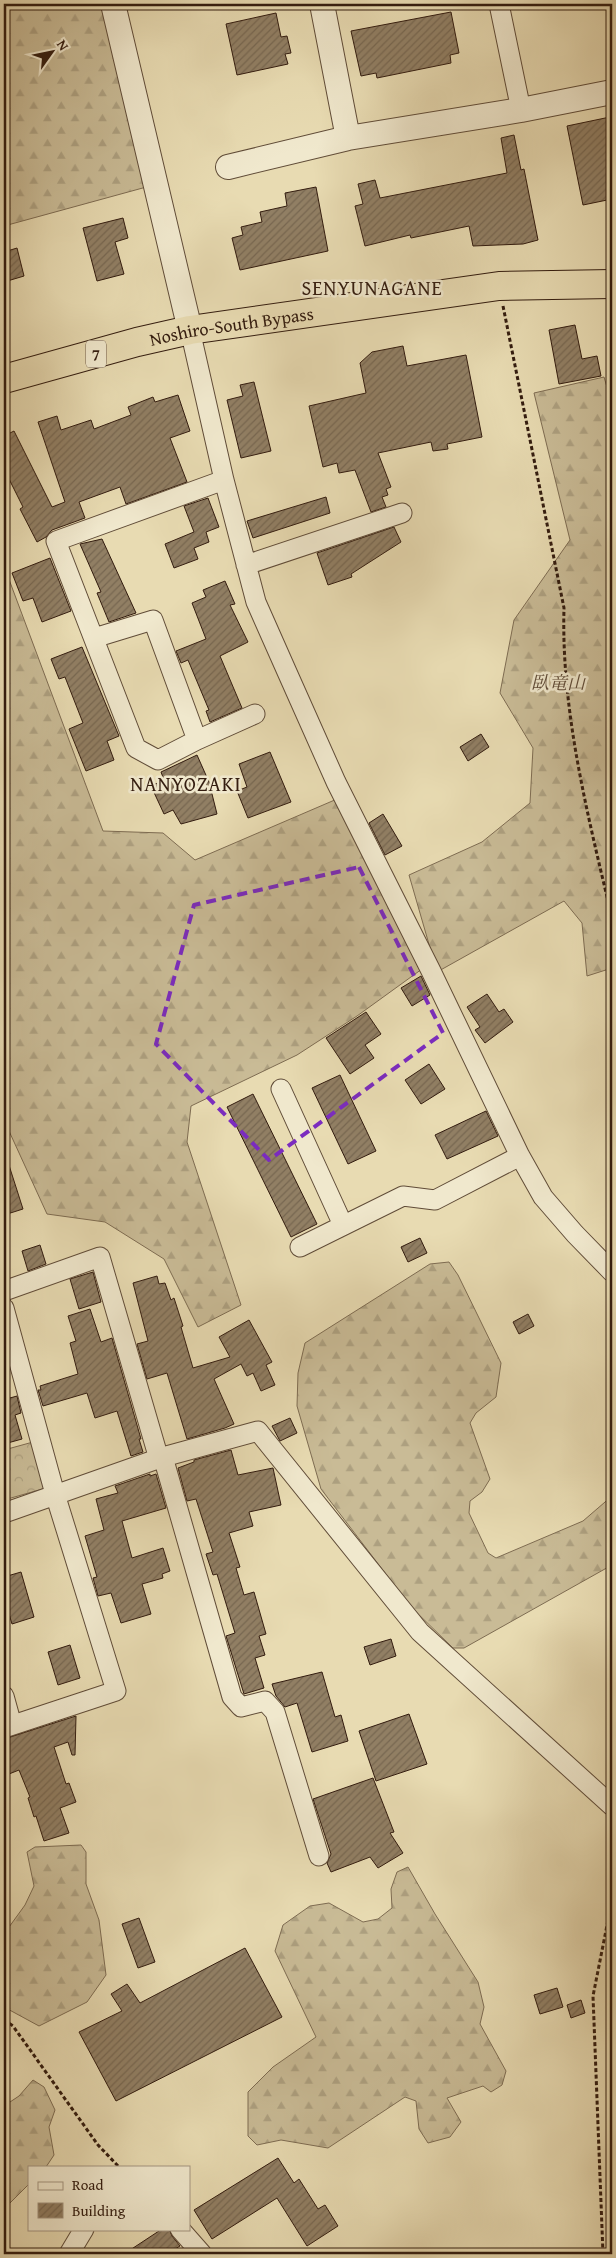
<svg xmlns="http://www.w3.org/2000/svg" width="616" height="2258" font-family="'Gentium Book Plus','Noto Serif JP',serif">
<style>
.forest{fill:url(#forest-firs);stroke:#7e6c52}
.park{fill:url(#park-crowns);stroke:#7e6c52}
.building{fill:url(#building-hatch);stroke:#331c0f}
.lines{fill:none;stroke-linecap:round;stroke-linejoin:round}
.minor-casing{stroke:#604c38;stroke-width:21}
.tertiary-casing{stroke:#604c38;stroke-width:26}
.trunk-casing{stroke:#331c0f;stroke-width:30}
.path{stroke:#331c0f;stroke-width:3;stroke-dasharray:4 2.5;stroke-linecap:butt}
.minor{stroke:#f0e8cd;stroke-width:19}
.tertiary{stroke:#f0e8cd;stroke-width:24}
.trunk{stroke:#e8dbb2;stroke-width:28}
.marked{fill:none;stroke:#7b2cbf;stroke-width:4;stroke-dasharray:10 6;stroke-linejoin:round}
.labels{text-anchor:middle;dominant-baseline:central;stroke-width:5;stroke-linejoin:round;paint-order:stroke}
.shield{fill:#f0e8cd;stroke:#6c5948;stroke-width:1}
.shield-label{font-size:16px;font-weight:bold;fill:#331c0f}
.street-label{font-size:18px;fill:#331c0f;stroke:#f0e8cd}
.park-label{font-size:18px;font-style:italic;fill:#604c38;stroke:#f0e8cd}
.quarter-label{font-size:20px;letter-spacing:1px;fill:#331c0f;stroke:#f0e8cd}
</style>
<defs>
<pattern id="forest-firs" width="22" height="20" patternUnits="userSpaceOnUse" patternTransform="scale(1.25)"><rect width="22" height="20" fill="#c9bb96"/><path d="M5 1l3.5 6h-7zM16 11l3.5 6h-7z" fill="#ada080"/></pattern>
<pattern id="park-crowns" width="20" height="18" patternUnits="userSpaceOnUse" patternTransform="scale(1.25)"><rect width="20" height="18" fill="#c9bb96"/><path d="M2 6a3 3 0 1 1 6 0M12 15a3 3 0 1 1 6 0" fill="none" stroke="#ada080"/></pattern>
<pattern id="building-hatch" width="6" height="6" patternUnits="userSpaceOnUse" patternTransform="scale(1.25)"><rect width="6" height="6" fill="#917f64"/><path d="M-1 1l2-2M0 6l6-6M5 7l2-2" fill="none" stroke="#776751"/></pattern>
</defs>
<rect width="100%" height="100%" fill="#e8dbb2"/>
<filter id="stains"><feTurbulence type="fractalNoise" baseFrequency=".004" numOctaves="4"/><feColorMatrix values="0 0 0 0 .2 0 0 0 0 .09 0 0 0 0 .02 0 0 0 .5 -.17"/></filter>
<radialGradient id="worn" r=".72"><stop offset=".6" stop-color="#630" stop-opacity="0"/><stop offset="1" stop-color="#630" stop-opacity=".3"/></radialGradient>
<path class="forest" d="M4 4H103L150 186 4 226Z
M604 377 612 404V968L587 976 582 923 564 901 437 972 409 875 482 842 530 803 533 748 500 693 514 620 570 540 534 393Z
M4 566 103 831 163 833 195 860 344 796 422 969 357 1016 297 1055 191 1106 187 1142 241 1305 198 1327 164 1259 105 1222 47 1214 9 1131 4 1133Z
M449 1262 458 1275 501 1363 496 1397 476 1413 470 1423 490 1479 482 1492 470 1501 469 1513 488 1553 496 1558 583 1521 612 1496V1565L464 1648H453L411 1607 321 1489 297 1406 298 1373 305 1343 430 1264Z
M81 1845 86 1852V1884L99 1920 106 1975 87 2002 39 2026 4 2007V1934L25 1905 34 1886 27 1852 35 1847Z
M408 1867 435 1914 478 1982 484 2007 480 2024 506 2071 502 2085 491 2092 483 2086 447 2098 461 2122 450 2137 428 2143 419 2129 416 2101 405 2097 328 2148 281 2140 257 2145 248 2136V2092L273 2067 316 2037 275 1951 283 1925 310 1906 329 1903 363 1922 378 1919 392 1908 391 1889 397 1872Z
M33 2080 44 2087 55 2110 49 2127 54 2155 46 2167H29V2184L4 2209V2106L19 2096Z"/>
<path class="park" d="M33 1442 46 1488 4 1500V1450Z"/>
<path class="building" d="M451 12 459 53 450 55 451 63 377 78 376 73 361 76 351 31Z
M276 13 281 37 287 36 291 53 285 54 288 64 237 75 226 24Z
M610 117 612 127V199L583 205 567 126Z
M514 135 521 170 524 169 538 240 523 244 473 246 469 226 411 238 410 235 365 246 355 206 363 204 358 184 375 180 380 198 507 173 501 138Z
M316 187 328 251 240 270 232 238 243 235 241 227 262 222 260 212 287 206 285 193Z
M123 218 128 238 115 242 124 274 97 281 83 228Z
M17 248 24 276 4 282V252Z
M575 325 582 359 597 356 601 376 559 384 549 330Z
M403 346 407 366 466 355 482 437 447 444 448 449 433 451 431 442 378 453 391 487 386 489 388 495 382 497 386 507 371 512 355 470 339 473 337 463 323 467 309 406 366 393 360 363 372 352Z
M254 382 271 451 241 458 227 400 243 396 240 385Z
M178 395 190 431 170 438 187 482 126 504 120 487 79 502 85 518 52 530 46 537 37 542 20 509 23 507 4 469V436L14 431 52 507 65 502 38 422 57 416 61 430 91 420 94 429 131 415 128 407 153 397 155 402Z
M326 497 330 513 253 538 247 521Z
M208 498 219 527 206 532 209 542 194 548 198 559 174 568 165 544 194 532 184 506Z
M394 527 401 542 351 574 352 577 328 585 317 553Z
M102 539 136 613 109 622 97 593 101 592 80 544Z
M50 558 71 611 42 622 33 598 23 601 12 573Z
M225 581 235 604 230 605 248 642 220 656 242 708 210 722 206 711 209 710 188 660 181 663 176 651 206 639 192 603 206 597 203 590Z
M82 647 119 736 107 741 114 760 86 771 69 729 83 723 65 677 59 679 51 659Z
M481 734 489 747 468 761 460 747Z
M270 752 291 802 248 818 237 791 247 787 239 764Z
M197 755 209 782 217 814 181 824 173 810 164 814 151 786 164 780 161 772Z
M383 814 402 846 385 855 369 823Z
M421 976 430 995 412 1006 401 988Z
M487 994 499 1012 504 1009 513 1022 485 1043 475 1030 480 1027 467 1007Z
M366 1012 381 1034 365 1045 374 1058 350 1074 326 1038Z
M429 1064 445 1089 421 1104 405 1080Z
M340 1075 376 1151 348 1164 312 1088Z
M253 1094 317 1224 291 1237 227 1107Z
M486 1111 498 1136 447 1159 435 1135Z
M4 1159H7L23 1209 4 1215Z
M420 1238 427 1253 408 1262 401 1247Z
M40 1245 46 1264 28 1271 22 1251Z
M93 1272 101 1302 79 1309 70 1279Z
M157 1276 159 1284 165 1283 171 1300 174 1298 183 1326 181 1327 193 1368 230 1357 219 1337 249 1320 272 1362 266 1365 275 1385 261 1391 253 1373 247 1376 241 1364 214 1379 234 1424 225 1428 187 1439 167 1373 147 1379 137 1344 148 1341 133 1283Z
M90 1309 101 1342 112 1338 141 1439H139L143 1452 131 1456 117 1411 95 1418 87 1393 43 1406 38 1390H41L40 1386 78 1374 70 1343 76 1341 68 1316Z
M528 1314 534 1326 519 1334 513 1322Z
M4 1391H7L10 1398 17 1396 21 1413 15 1415 22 1439 4 1444Z
M290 1418 297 1433 280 1441 272 1426Z
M231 1450 238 1475 273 1468 281 1505 249 1512 253 1526 229 1533 240 1567 236 1568 244 1595 254 1592 266 1634 259 1636 265 1655 255 1658 264 1688 244 1694 226 1636 235 1633 217 1574 213 1575 206 1554 213 1552 196 1499 187 1501 178 1468 194 1462V1460Z
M150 1474V1476L156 1474 166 1508 122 1521 132 1558 163 1548 170 1571 162 1574 163 1578 142 1584 151 1614 121 1623 111 1593 98 1596 93 1578 97 1577 85 1536 104 1530 96 1499 118 1493 115 1486Z
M21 1572 34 1617 12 1624 4 1597V1577Z
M391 1639 396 1656 370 1665 364 1647Z
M70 1645 80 1678 58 1685 48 1652Z
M322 1672 335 1717 341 1715 348 1741 312 1752 297 1703 285 1707 276 1696 272 1684Z
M409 1714 427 1764 376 1781 359 1731Z
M76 1716 75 1755H72L68 1742 54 1747 66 1784 69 1783 76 1802 60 1808 69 1833 44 1841 36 1816 34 1817 28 1798 30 1797 19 1770 9 1774 4 1759V1739Z
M373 1778 394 1832 390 1833 403 1853 378 1868 370 1857 331 1872 327 1863 331 1854 313 1799Z
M139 1918 155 1962 138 1968 122 1924Z
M245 1948 282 2017 116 2101 79 2032 122 2011 111 1994 127 1984 140 2003Z
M557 1988 563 2007 540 2014 534 1995Z
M581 2000 585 2013 571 2018 567 2005Z
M278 2158 294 2183 299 2179 318 2209 325 2205 338 2226 307 2246 277 2198 212 2239 194 2210Z
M162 2229H169L172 2236 180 2246 167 2254H124Z"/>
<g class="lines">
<g class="minor-casing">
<path id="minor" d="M499 4 521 110
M190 330 224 480 256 602 287 672 336 782 431 971 520 1156 543 1197 575 1234 612 1272
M246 565 402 513
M94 638 153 620 197 740 158 760 136 748 56 541 224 480
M197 740 255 714
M281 1089 343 1225
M300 1247 403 1196 435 1200 520 1156
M4 1291 100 1257 159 1459
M4 1308 55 1494 116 1691 4 1728
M163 1457 232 1697 241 1707 265 1701 275 1712 319 1856
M4 1513 163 1457 258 1431 420 1632 612 1806
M4 1696 12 1725
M180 2229 202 2254
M69 2254 84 2229"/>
</g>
<g class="tertiary-casing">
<path id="tertiary" d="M113 4 190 330
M322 4 348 138
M228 167 348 138 521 110 612 92"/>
</g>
<g class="trunk-casing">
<g id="trunk">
<path id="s1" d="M4 379 137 342 190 330 499 286 612 284"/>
</g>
</g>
<path class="path" d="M503 306 564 608C561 712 588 816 612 918
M4 2020 13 2026 98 2145 119 2167
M603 2254 593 1996 612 1900"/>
<use href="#minor" class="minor"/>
<use href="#tertiary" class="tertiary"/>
<use href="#trunk" class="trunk"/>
</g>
<path class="marked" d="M359 867 443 1033 269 1160 156 1044 194 905Z"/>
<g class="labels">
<rect class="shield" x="86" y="340.5" width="20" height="27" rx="4"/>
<g class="shield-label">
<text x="96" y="354">7</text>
</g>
<g class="street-label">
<text stroke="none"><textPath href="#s1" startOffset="234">Noshiro-South Bypass</textPath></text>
</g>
<g class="park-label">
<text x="558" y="682">臥竜山</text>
</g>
<g class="quarter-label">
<text x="372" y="287">SENYUNAGANE</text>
<text x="186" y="783">NANYOZAKI</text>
</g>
</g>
<rect width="616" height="2258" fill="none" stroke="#e8dbb2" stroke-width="20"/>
<rect x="5" y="5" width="606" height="2248" fill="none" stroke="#331c0f" stroke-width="2.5"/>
<rect x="10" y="10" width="596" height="2238" fill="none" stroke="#331c0f"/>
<rect x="28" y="2166" width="162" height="65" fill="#f0e8cd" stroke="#a49681"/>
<rect x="38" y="2182" width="25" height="8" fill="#f0e8cd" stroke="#a49681"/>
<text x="72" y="2190" font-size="15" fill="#331c0f">Road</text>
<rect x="38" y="2203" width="25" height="15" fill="url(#building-hatch)" stroke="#a49681"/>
<text x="72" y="2216" font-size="15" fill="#331c0f">Building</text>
<g transform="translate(52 52) rotate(57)" stroke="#f0e8cd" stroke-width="4" paint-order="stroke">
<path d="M0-4L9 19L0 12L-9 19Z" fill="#331c0f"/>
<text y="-8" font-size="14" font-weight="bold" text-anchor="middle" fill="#331c0f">N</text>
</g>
<rect width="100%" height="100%" filter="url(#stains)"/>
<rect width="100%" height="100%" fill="url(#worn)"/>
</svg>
